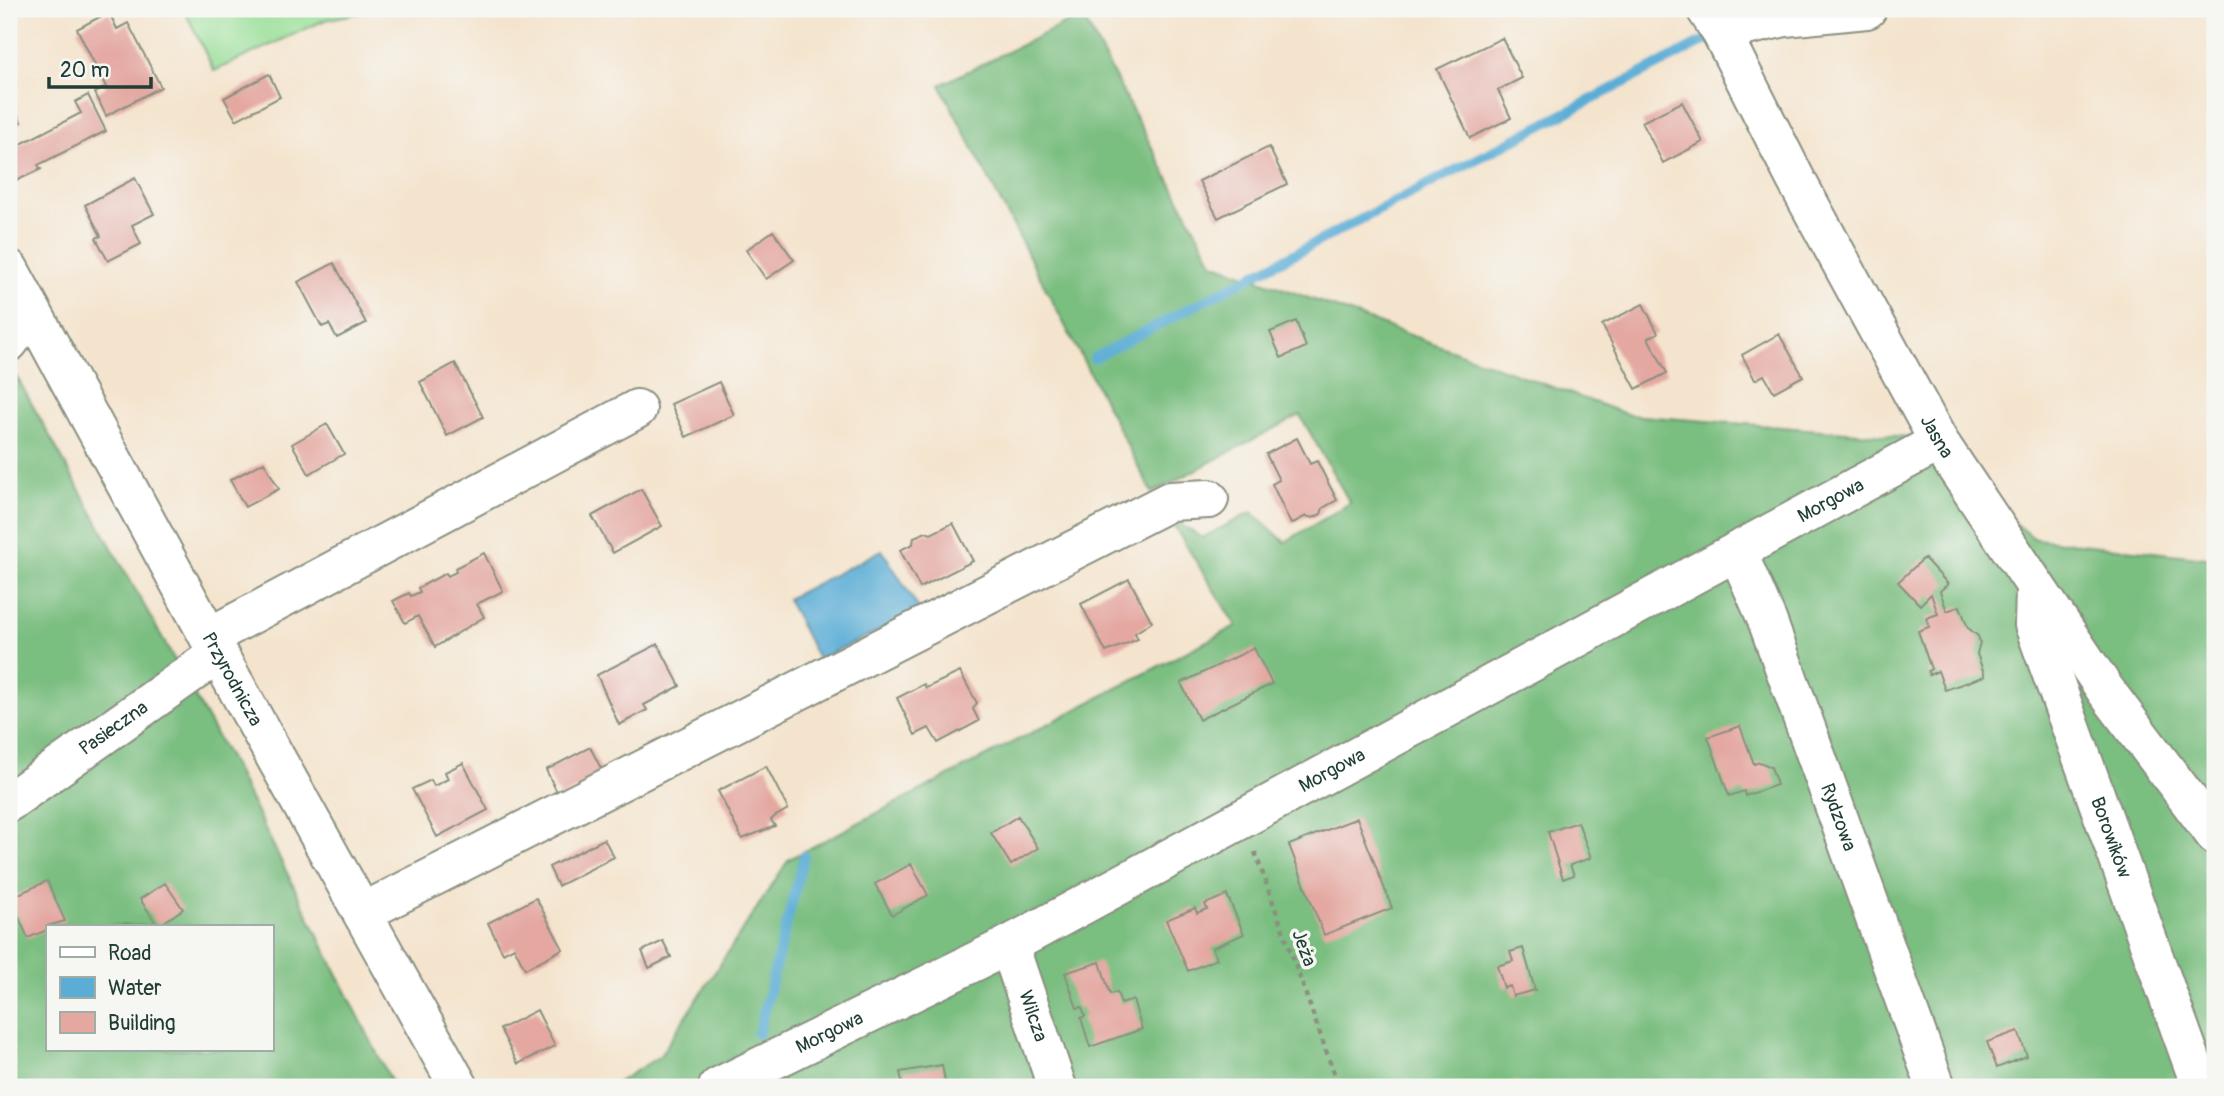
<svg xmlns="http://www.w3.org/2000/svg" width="2224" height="1096" font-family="Pangolin,sans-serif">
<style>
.green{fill:#99df98;stroke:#5c8e66;stroke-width:2}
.forest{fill:#7abe80;stroke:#4c7e5a;stroke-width:2;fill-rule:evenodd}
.water{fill:#5badd6;stroke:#3d7585;stroke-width:2}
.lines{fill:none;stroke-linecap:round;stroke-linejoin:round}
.stream{stroke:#5badd6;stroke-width:10}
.building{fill:#e4a8a1}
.minor-casing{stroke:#8a9080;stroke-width:42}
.path{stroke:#8a9080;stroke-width:4.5;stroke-dasharray:5 5;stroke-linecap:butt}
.minor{stroke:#fff;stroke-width:38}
.labels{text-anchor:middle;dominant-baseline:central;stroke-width:7;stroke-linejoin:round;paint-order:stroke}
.street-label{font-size:19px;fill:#1f3d34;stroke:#f6f6f2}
</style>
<rect width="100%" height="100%" fill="#f6f6f2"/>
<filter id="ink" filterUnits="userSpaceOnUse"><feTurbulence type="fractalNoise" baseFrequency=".0143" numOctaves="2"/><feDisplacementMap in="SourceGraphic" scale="14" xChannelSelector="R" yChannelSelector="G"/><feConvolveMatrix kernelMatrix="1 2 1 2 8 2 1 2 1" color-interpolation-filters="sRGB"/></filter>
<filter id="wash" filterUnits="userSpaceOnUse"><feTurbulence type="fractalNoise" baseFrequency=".00686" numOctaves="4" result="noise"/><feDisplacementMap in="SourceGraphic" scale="28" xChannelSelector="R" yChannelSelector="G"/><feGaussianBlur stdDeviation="1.57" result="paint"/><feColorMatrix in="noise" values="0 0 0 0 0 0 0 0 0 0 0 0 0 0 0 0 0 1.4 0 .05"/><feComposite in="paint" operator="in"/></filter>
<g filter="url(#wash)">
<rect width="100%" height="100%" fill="#f4e4cd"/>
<path class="green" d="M184 9H377L325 20 214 71Z"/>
<path class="forest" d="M1082 15 1213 263 1629 415 1909 437 2035 539 2215 559V1087H610L660 1056 789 859 1236 626 1168 516 1202 538 1252 512 1285 542 1350 503 1300 415 1152 493 940 85Z
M9 363 233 765 394 1087H9ZM47 926H271V1049H47Z"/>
<path class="water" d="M882 550 921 612 818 659 787 599Z"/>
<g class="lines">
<path class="stream" d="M1094 358 1708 39
M758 1034 804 856"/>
</g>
<g id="blocks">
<path class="building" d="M109 12 117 29 128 23 161 87 106 116 95 93 106 87 77 29Z
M1502 38 1522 78 1498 90 1511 118 1470 138 1437 69Z
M269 74 280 97 236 120 224 98Z
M88 95 106 131 38 165 41 169 18 180 9 164V150L81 113 75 102Z
M9 98 21 122 9 129Z
M1682 102 1703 142 1663 163 1642 122Z
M1269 147 1287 184 1218 218 1199 181Z
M135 178 154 214 132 225 141 244 108 261 96 238 101 236 85 205Z
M773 231 794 260 766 279 746 250Z
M334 263 366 323 337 338 329 324 322 327 298 282Z
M1643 304 1658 333 1648 338 1667 373 1636 389 1602 325Z
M1296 321 1306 347 1281 358 1270 332Z
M1779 334 1803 376 1774 392 1764 375 1755 380 1742 355Z
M455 363 483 417 447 436 420 382Z
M719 382 734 415 686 437 671 404Z
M327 424 344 454 309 474 292 444Z
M1297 438 1310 464 1317 461 1337 500 1323 508 1321 514 1313 518 1306 516 1291 524 1272 484 1279 480 1266 454Z
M264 462 279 489 245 507 230 480Z
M641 489 662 526 613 553 592 516Z
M953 523 973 561 920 588 900 550 913 544 914 537 926 532 931 534Z
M484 553 503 591 477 604 484 617 435 647 418 616 405 623 393 601 409 593 411 596 420 592 418 588 446 573 448 576 456 572 455 568Z
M1924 558 1948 584 1940 591 1947 611 1960 606 1968 628 1978 636 1980 642 1977 654 1985 676 1945 690 1938 671 1929 675 1928 671 1931 669 1918 631 1929 627 1926 618 1938 614 1931 594 1920 605 1898 582Z
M1129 579 1152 622 1135 633 1138 639 1106 652 1081 604Z
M658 644 680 686 644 705 647 710 619 725 597 675Z
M1254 648 1272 684 1199 720 1181 683Z
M960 672 977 703 973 709 979 721 938 743 929 728 915 735 897 698 924 684 926 688Z
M1740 726 1754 764 1760 762 1771 767 1777 785 1745 796 1744 791 1729 796 1708 737Z
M590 747 604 774 560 798 546 770Z
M463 763 488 810 437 837 412 789 431 780 434 786 448 779 445 772Z
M766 766 788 809 774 817 771 820 775 826 742 839 718 791Z
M1018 816 1038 848 1011 865 991 833Z
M1357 818 1392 908 1324 935 1289 845Z
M1578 822 1591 858 1570 865 1574 875 1563 879 1548 832Z
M604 839 614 857 558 886 549 867Z
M911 864 928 895 892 915 875 884Z
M47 881 65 921 47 926V930L28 938 10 898Z
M165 883 183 909 158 926 140 899Z
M1227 895 1244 934 1212 948 1217 959 1188 971 1166 920 1195 908 1197 913 1207 909 1205 904Z
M536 898 563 949 525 969 514 947 503 953 488 923Z
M663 941 671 957 649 968 642 951Z
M1523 948 1535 990 1513 996 1510 986 1504 988 1497 966 1513 961 1510 952Z
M1100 962 1110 994 1117 992 1121 1004 1133 1000 1142 1029 1090 1047 1081 1018 1085 1016 1082 1007 1077 1008 1065 973Z
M537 1010 555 1046 518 1064 500 1029Z
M2018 1031 2027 1056 1997 1068 1987 1042Z
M942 1065 946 1087H903L900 1072Z
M1517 1081 1519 1087H1499Z"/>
</g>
</g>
<g filter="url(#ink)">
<use href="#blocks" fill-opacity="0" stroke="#8a9080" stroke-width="2"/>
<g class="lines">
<g class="minor-casing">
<g id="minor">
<path id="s1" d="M1706 9 1721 32 1795 178 1939 442 2106 691 2215 835"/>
<path d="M1721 32 1785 17 1867 9"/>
<path id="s2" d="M9 269 218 654 459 1087"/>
<path d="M9 342 31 311"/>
<path id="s3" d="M1737 551 1767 620 1936 1087"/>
<path id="s4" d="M2035 590 2034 625 2201 1087"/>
<path d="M209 637 637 409"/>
<path id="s5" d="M9 802 218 654"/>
<path d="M362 913 1170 501 1209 499"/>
<path id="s6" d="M1009 945 1057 1087"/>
<path id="s7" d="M718 1087 1009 945 1939 442"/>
</g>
</g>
<path class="path" d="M1255 852 1339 1087"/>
<use href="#minor" class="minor"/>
</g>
</g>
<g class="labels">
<g class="street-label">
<text stroke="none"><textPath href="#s1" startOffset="486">Jasna</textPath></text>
<text stroke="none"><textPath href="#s7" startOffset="1258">Morgowa</textPath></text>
<text stroke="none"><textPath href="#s2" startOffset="467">Przyrodnicza</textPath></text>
<text stroke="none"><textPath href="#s5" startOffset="128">Pasieczna</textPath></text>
<text stroke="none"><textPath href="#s7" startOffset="691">Morgowa</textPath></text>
<text stroke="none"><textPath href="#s3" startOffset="285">Rydzowa</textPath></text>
<text stroke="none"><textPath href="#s4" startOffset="261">Borowików</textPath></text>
<text transform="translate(1304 948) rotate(70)">Jeża</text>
<text stroke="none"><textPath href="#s6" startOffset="75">Wilcza</textPath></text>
<text stroke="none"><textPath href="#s7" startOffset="124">Morgowa</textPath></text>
</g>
</g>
<rect width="2224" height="1096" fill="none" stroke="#f6f6f2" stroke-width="35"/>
<rect x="46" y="925" width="228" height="126" fill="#f6f6f2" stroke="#a0aca6" stroke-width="2"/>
<rect x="60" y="947" width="35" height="10" fill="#ffffff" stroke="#a0aca6" stroke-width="2"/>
<text x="108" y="960" font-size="21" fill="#1f3d34">Road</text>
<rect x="60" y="977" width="35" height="21" fill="#5badd6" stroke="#a0aca6" stroke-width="2"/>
<text x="108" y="995" font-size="21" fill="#1f3d34">Water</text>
<rect x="60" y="1012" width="35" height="21" fill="#e4a8a1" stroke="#a0aca6" stroke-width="2"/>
<text x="108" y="1030" font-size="21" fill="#1f3d34">Building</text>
<path d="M49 77v10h102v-10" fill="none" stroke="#1f3d34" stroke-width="3.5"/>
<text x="60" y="77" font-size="21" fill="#1f3d34" stroke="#f6f6f2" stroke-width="5" paint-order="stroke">20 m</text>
</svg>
